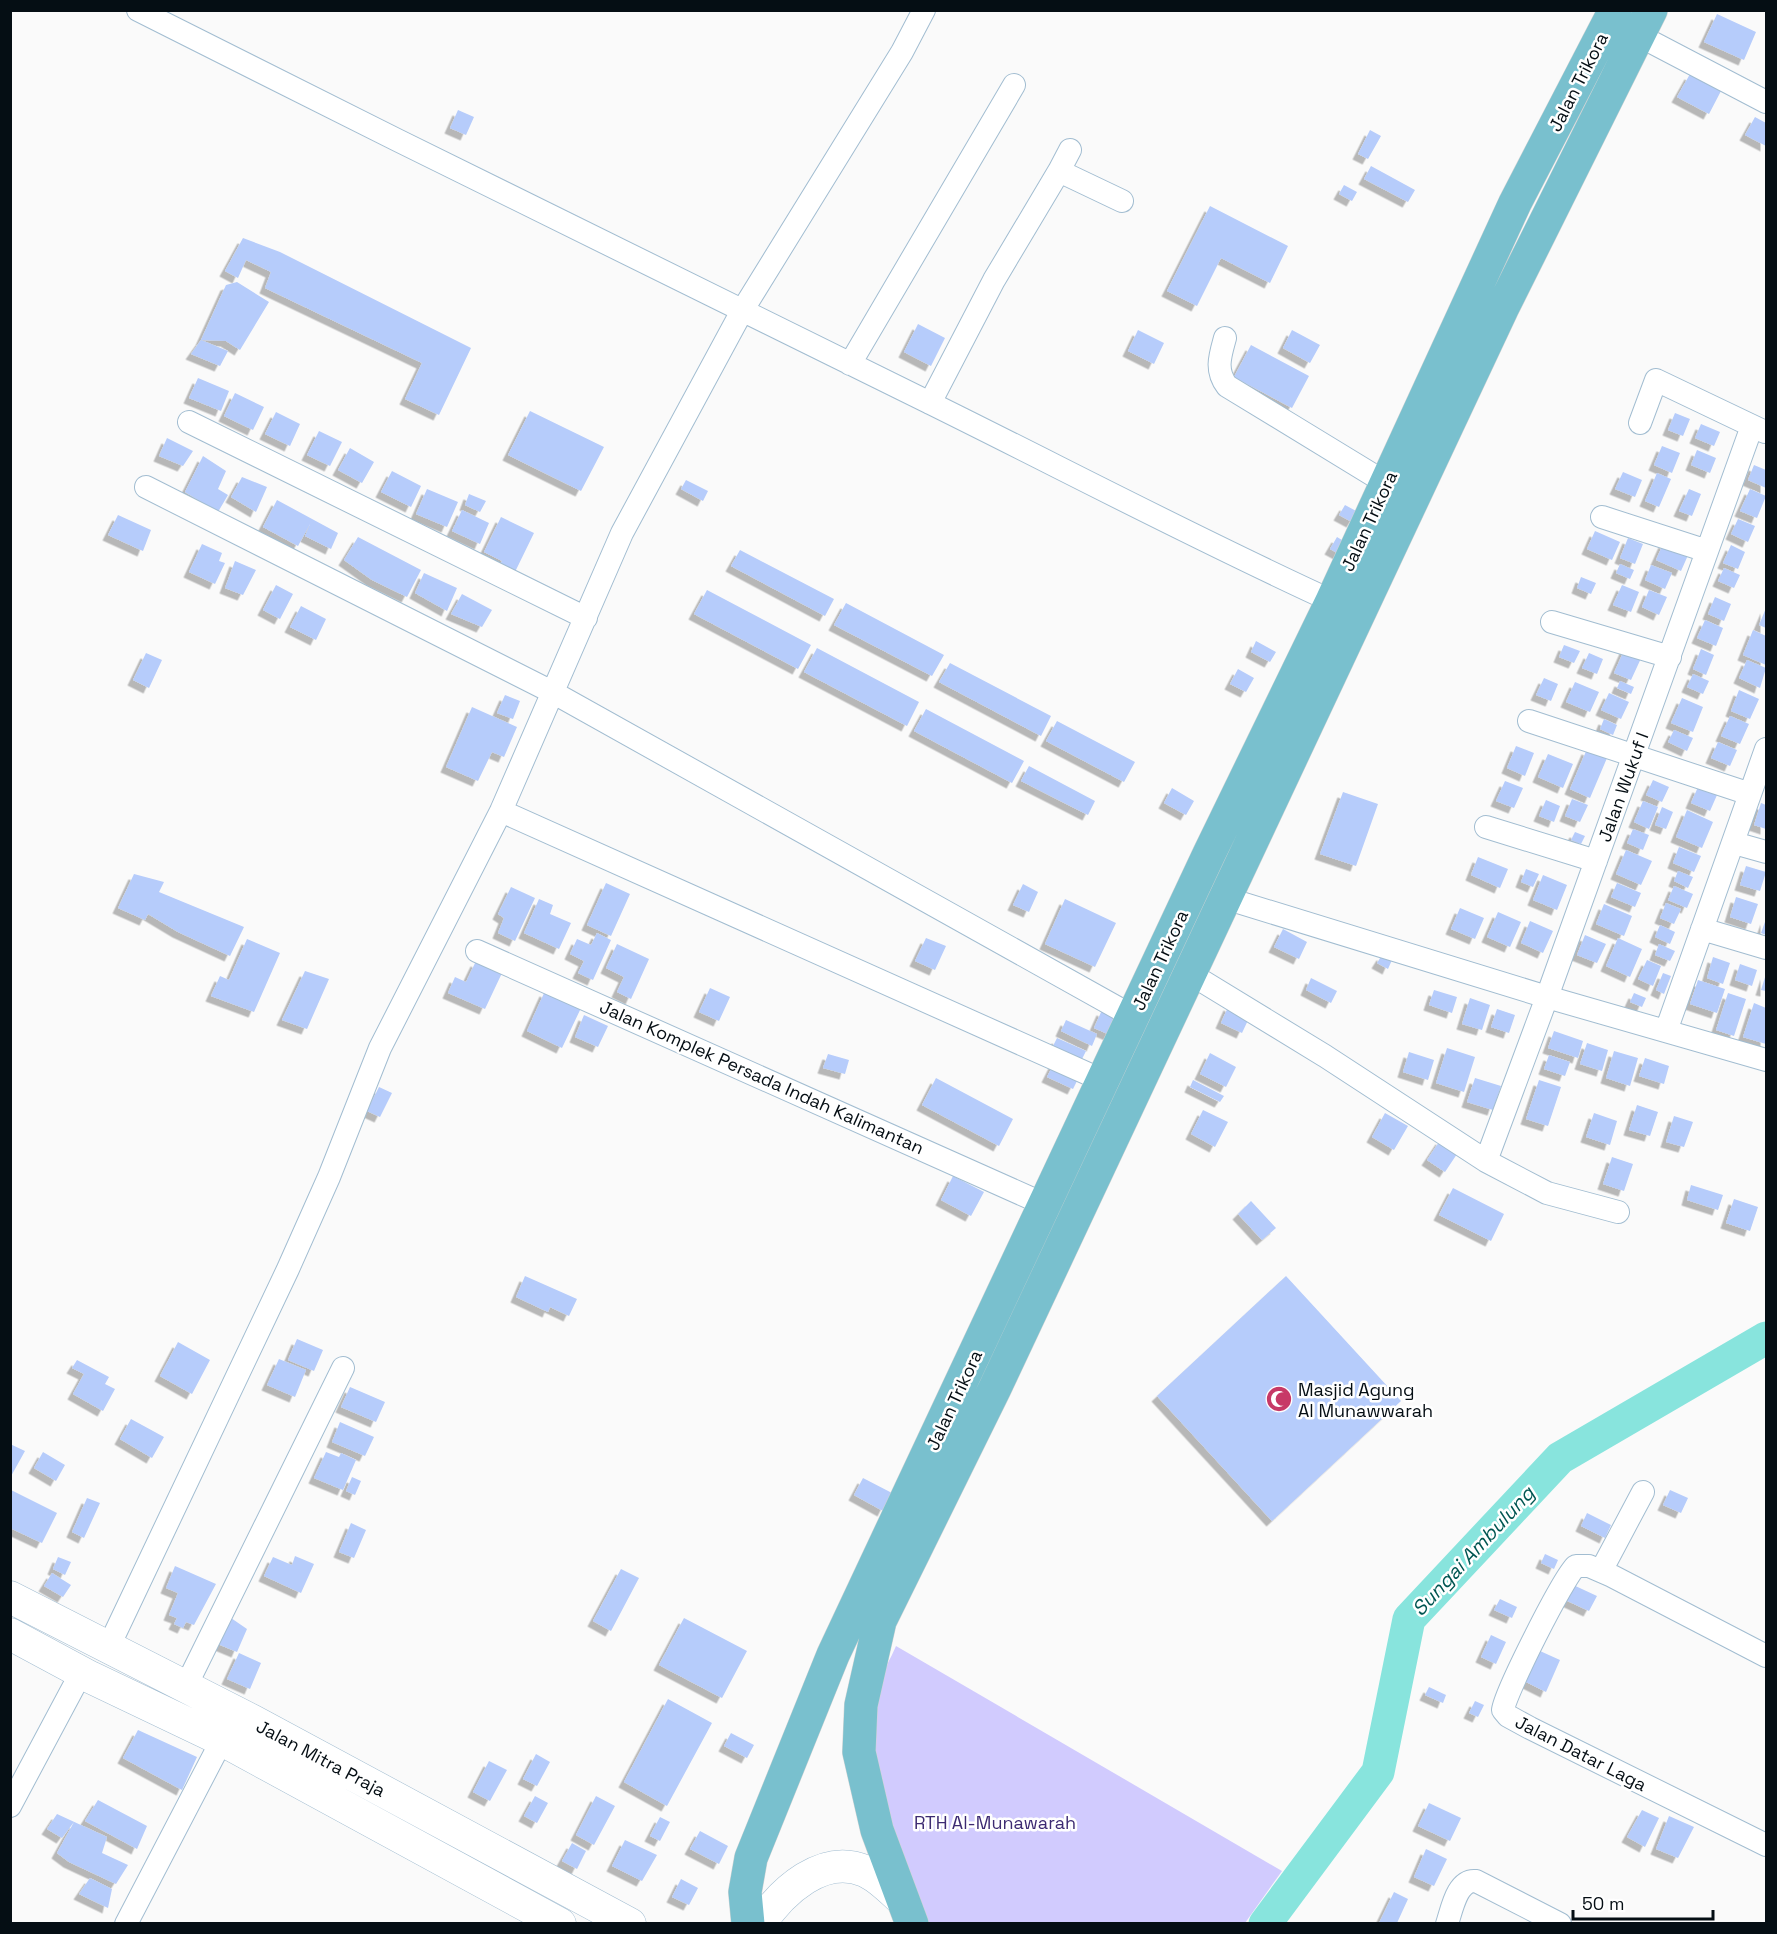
<svg xmlns="http://www.w3.org/2000/svg" width="1777" height="1934" font-family="'Space Grotesk',sans-serif">
<style>
.green{fill:#d1cbfe}
.lines{fill:none;stroke-linecap:round;stroke-linejoin:round}
.river{stroke:#88e4dd;stroke-width:33}
.building{fill:#b6ccfb;filter:url(#shadow)}
.street-casing{stroke:#a2bdd1;stroke-width:24}
.secondary-casing{stroke:#a2bdd1;stroke-width:33}
.primary-casing{stroke:#d2d4d5;stroke-width:34}
.street{stroke:#fff;stroke-width:22}
.secondary{stroke:#fff;stroke-width:32}
.primary{stroke:#79c0ce;stroke-width:33}
.labels{text-anchor:middle;dominant-baseline:central;stroke-width:5;stroke-linejoin:round;paint-order:stroke}
.street-label{font-size:18px;fill:#050e14;stroke:#fff}
.poi-label{font-size:18px;fill:#050e14;stroke:#fff;text-anchor:start}
.park-label{font-size:18px;fill:#3c2a72;stroke:#fff}
.water-label{font-size:20px;font-style:italic;fill:#005652;stroke:#fff}
</style>
<defs>
<filter id="shadow"><feDropShadow dx="-5.5" dy="5.5" stdDeviation="0" flood-color="#0004"/></filter>
</defs>
<rect width="100%" height="100%" fill="#fafafa"/>
<path class="green" d="M896 1646 1282 1871 1245 1923H920C897 1849 855 1763 879 1684 883 1671 891 1658 896 1646Z"/>
<g class="lines">
<path class="river" d="M1265 1924 1378 1772 1409 1619 1560 1458 1766 1338"/>
</g>
<path class="building" d="M1717 14 1756 32 1744 60 1704 42Z
M1690 74 1721 91 1709 114 1677 97Z
M458 110 474 117 466 135 450 128Z
M1755 117 1766 123V146L1745 135Z
M1370 130 1381 136 1368 159 1358 154Z
M1371 166 1415 190 1408 202 1364 179Z
M1344 185 1357 192 1352 201 1339 194Z
M1210 206 1288 246 1270 283 1221 258 1197 306 1167 291Z
M243 238 280 252 471 348 439 415 405 399 422 363 265 288 271 272 246 260 238 278 225 271Z
M237 282 269 302 240 350 226 341 201 340 228 351 220 366 191 354 201 340 226 285Z
M918 324 945 338 931 366 904 352Z
M1138 330 1164 343 1154 364 1128 351Z
M1292 330 1320 345 1310 363 1283 348Z
M1251 345 1309 376 1292 408 1234 377Z
M198 378 229 391 221 411 189 398Z
M235 393 264 407 253 430 224 416Z
M530 411 604 447 581 491 508 455Z
M276 412 300 424 290 446 265 434Z
M1675 413 1690 419 1683 436 1668 430Z
M1701 424 1720 432 1714 446 1695 438Z
M319 431 342 442 330 466 307 455Z
M167 438 193 451 183 466 159 456Z
M1662 446 1680 453 1672 473 1654 465Z
M350 448 374 462 362 483 338 470Z
M1697 450 1716 458 1710 473 1691 465Z
M203 456 226 471 218 489 228 495 218 512 185 492Z
M1754 465 1766 470V488L1748 480Z
M392 471 421 486 411 507 381 492Z
M1623 472 1642 480 1635 497 1615 489Z
M1657 473 1671 479 1659 507 1645 501Z
M242 477 267 487 256 512 231 497Z
M686 480 708 491 703 501 681 489Z
M427 489 458 502 447 527 416 514Z
M1689 489 1701 494 1692 516 1679 511Z
M1750 489 1766 496 1757 518 1740 511Z
M469 494 486 501 480 512 465 505Z
M277 500 338 533 331 549 305 536 310 524 298 546 263 527Z
M1345 505 1358 512 1352 522 1339 515Z
M462 510 489 523 480 544 452 531Z
M118 515 151 530 143 551 108 535Z
M501 517 534 533 514 574 499 567 502 561 484 552Z
M1738 519 1755 526 1748 542 1731 534Z
M1595 531 1620 542 1612 560 1587 549Z
M358 537 421 570 407 597 372 580 344 560Z
M1337 537 1347 543 1341 555 1330 549Z
M1628 538 1643 544 1635 564 1620 558Z
M1664 542 1689 553 1681 571 1656 560Z
M202 544 222 553 219 561 225 563 215 584 189 572Z
M1731 545 1745 552 1738 569 1723 563Z
M740 550 834 599 825 616 731 566Z
M235 561 256 570 243 595 225 588Z
M1620 564 1634 570 1630 579 1616 573Z
M1651 565 1672 573 1665 589 1645 580Z
M1724 568 1740 575 1734 588 1718 581Z
M424 573 457 588 447 611 415 593Z
M1581 577 1596 583 1591 594 1577 588Z
M276 585 293 594 280 619 263 610Z
M1622 585 1639 592 1631 612 1613 605Z
M707 590 811 645 798 669 694 614Z
M1649 590 1667 597 1659 615 1642 607Z
M462 594 492 610 482 627 451 614Z
M1715 597 1731 604 1724 621 1708 614Z
M846 603 944 655 932 676 834 625Z
M301 606 326 619 316 640 290 627Z
M1766 608V628L1759 625Z
M1705 620 1723 628 1716 646 1697 638Z
M1753 630 1766 636V665L1743 655Z
M1256 641 1276 652 1270 662 1251 652Z
M1564 645 1580 651 1574 663 1559 657Z
M1626 646 1643 654 1631 680 1614 673Z
M817 648 919 702 907 726 804 672Z
M1701 649 1714 655 1706 675 1693 669Z
M146 653 162 660 149 688 133 680Z
M1589 653 1603 659 1597 674 1582 668Z
M1747 660 1766 668 1760 688 1739 678Z
M950 663 1051 716 1041 736 939 682Z
M1238 669 1254 678 1246 692 1230 684Z
M1693 674 1709 681 1703 694 1687 687Z
M1544 678 1558 684 1551 701 1536 695Z
M1620 681 1634 687 1631 694 1617 688Z
M1575 682 1599 692 1590 712 1566 702Z
M1739 690 1759 699 1750 719 1731 711Z
M1609 693 1629 702 1621 719 1601 710Z
M505 695 520 701 513 719 497 713Z
M1682 698 1703 707 1693 732 1671 723Z
M472 707 517 727 504 757 492 752 478 781 446 767Z
M926 709 1024 761 1012 783 914 731Z
M1730 716 1749 724 1740 744 1721 736Z
M1604 719 1617 725 1613 735 1600 729Z
M1057 721 1135 762 1124 782 1046 741Z
M1674 730 1693 738 1687 751 1668 742Z
M1718 742 1737 750 1730 766 1711 758Z
M1516 746 1534 753 1525 776 1507 768Z
M1587 749 1607 758 1590 798 1570 789Z
M1548 754 1573 764 1563 788 1538 777Z
M1029 766 1095 801 1088 815 1021 781Z
M1653 780 1669 787 1662 802 1646 795Z
M1505 781 1523 788 1514 808 1496 801Z
M1698 787 1717 795 1710 811 1691 803Z
M1172 788 1194 801 1186 815 1164 803Z
M1343 792 1378 804 1356 866 1320 854Z
M1572 799 1588 805 1580 822 1565 816Z
M1546 800 1560 806 1554 822 1539 816Z
M1643 801 1658 807 1649 829 1634 822Z
M1761 803 1766 805V829L1754 825Z
M1662 807 1673 812 1666 829 1655 825Z
M1687 810 1713 822 1702 848 1676 837Z
M1633 829 1649 835 1643 850 1627 843Z
M1575 832 1585 836 1581 844 1571 840Z
M1679 847 1701 856 1694 872 1673 863Z
M1626 850 1652 861 1641 885 1616 874Z
M1478 857 1508 869 1500 888 1471 875Z
M1746 866 1766 872 1760 891 1740 885Z
M1526 869 1539 874 1533 887 1521 882Z
M1678 871 1693 877 1688 888 1674 881Z
M134 874 164 882 159 892 244 927 230 956 178 932 148 914 145 920 118 908Z
M1543 875 1567 885 1557 910 1533 900Z
M606 883 630 894 611 936 587 925Z
M1617 883 1641 893 1635 907 1611 897Z
M1023 884 1038 892 1029 912 1013 905Z
M1674 886 1693 894 1687 908 1668 900Z
M511 887 535 898 515 941 498 933 504 918 498 914Z
M1736 897 1758 904 1751 924 1730 917Z
M539 899 553 905 550 914 571 923 559 949 524 933Z
M1065 899 1116 923 1095 967 1045 944Z
M1666 903 1681 909 1674 924 1660 918Z
M1604 904 1632 916 1624 936 1596 924Z
M1460 908 1484 918 1475 939 1451 929Z
M1498 912 1521 922 1510 947 1487 937Z
M1766 919V935L1761 933Z
M1530 921 1553 931 1543 953 1521 943Z
M1660 925 1675 932 1670 944 1655 937Z
M1283 929 1307 942 1299 959 1274 947Z
M597 933 611 940 593 980 578 973 584 961 570 954 577 939 591 945Z
M1585 935 1606 944 1597 963 1577 955Z
M926 938 946 946 935 970 915 961Z
M1618 938 1642 949 1630 977 1606 966Z
M247 939 280 953 254 1012 211 996 220 976 229 980Z
M617 944 649 959 631 999 617 992 624 977 606 968Z
M1659 944 1675 951 1670 961 1655 955Z
M1382 955 1392 960 1388 969 1377 963Z
M1713 957 1730 963 1723 984 1707 978Z
M1647 960 1661 966 1653 986 1638 979Z
M476 961 502 973 485 1009 448 993 455 977 466 982Z
M1740 964 1757 970 1752 986 1735 980Z
M305 971 329 979 307 1029 282 1020Z
M1663 973 1671 976 1664 994 1656 990Z
M1766 974V991L1761 990Z
M1311 978 1337 991 1331 1003 1306 990Z
M1698 980 1725 989 1717 1013 1690 1004Z
M710 988 730 997 719 1021 699 1012Z
M1434 990 1457 997 1452 1013 1429 1005Z
M545 991 581 1008 562 1048 527 1031Z
M1634 993 1646 998 1642 1007 1630 1002Z
M1728 993 1746 999 1734 1036 1716 1030Z
M1470 998 1490 1005 1482 1030 1462 1024Z
M1754 1003 1766 1008V1044L1743 1037Z
M1229 1005 1250 1016 1242 1033 1221 1023Z
M1497 1009 1515 1015 1509 1033 1491 1027Z
M1102 1010 1118 1017 1110 1035 1094 1028Z
M584 1015 608 1026 598 1047 575 1037Z
M1066 1020 1097 1034 1092 1046 1061 1031Z
M1554 1031 1583 1041 1578 1058 1548 1048Z
M1057 1038 1086 1051 1080 1063 1051 1050Z
M1587 1043 1608 1050 1602 1071 1580 1064Z
M1447 1048 1475 1057 1464 1092 1436 1083Z
M1614 1051 1638 1058 1630 1086 1606 1078Z
M1409 1052 1434 1060 1428 1080 1403 1072Z
M1210 1053 1236 1067 1226 1087 1200 1074Z
M828 1054 849 1060 845 1074 823 1068Z
M1549 1055 1570 1062 1565 1076 1544 1069Z
M1645 1058 1669 1066 1664 1084 1639 1076Z
M1055 1061 1081 1073 1073 1089 1047 1077Z
M936 1078 1013 1119 999 1146 922 1105Z
M1475 1078 1501 1086 1493 1110 1467 1102Z
M1193 1080 1224 1096 1220 1102 1190 1087Z
M1539 1080 1561 1087 1548 1126 1526 1119Z
M379 1087 392 1093 380 1117 367 1111Z
M1637 1105 1658 1112 1650 1136 1629 1130Z
M1203 1110 1228 1122 1215 1147 1191 1134Z
M1385 1113 1408 1126 1394 1150 1372 1137Z
M1594 1113 1617 1121 1610 1145 1586 1137Z
M1674 1116 1693 1122 1684 1147 1666 1142Z
M1441 1139 1459 1151 1445 1172 1427 1160Z
M1612 1157 1633 1164 1624 1191 1603 1184Z
M953 1176 984 1192 971 1216 941 1200Z
M1691 1185 1723 1195 1718 1210 1687 1200Z
M1453 1188 1504 1214 1491 1241 1439 1215Z
M1734 1199 1758 1207 1750 1231 1726 1223Z
M1251 1201 1276 1228 1262 1240 1238 1214Z
M525 1276 577 1299 569 1316 550 1307 548 1312 516 1297Z
M1286 1276 1401 1401 1272 1521 1157 1396Z
M297 1339 323 1350 314 1371 288 1360Z
M178 1342 210 1360 192 1394 160 1376Z
M279 1359 306 1370 295 1397 267 1385Z
M77 1360 109 1377 105 1384 115 1389 103 1411 73 1394 84 1374 72 1368Z
M350 1387 385 1402 376 1422 341 1407Z
M131 1419 164 1437 152 1458 120 1439Z
M340 1422 374 1437 365 1456 332 1442Z
M10 1444 25 1451 10 1478Z
M43 1452 65 1465 56 1481 34 1468Z
M326 1452 339 1457 341 1453 356 1460 343 1490 314 1478Z
M352 1477 361 1481 355 1495 346 1491Z
M863 1478 892 1493 883 1511 854 1495Z
M11 1490 57 1513 42 1543 10 1528Z
M1670 1490 1688 1498 1681 1513 1663 1505Z
M87 1498 100 1503 84 1538 72 1532Z
M1587 1513 1611 1525 1605 1538 1581 1526Z
M351 1523 366 1530 354 1558 339 1552Z
M1545 1554 1558 1560 1554 1569 1541 1563Z
M295 1556 314 1564 301 1593 264 1576 273 1557 292 1565Z
M58 1557 71 1562 65 1575 53 1569Z
M175 1566 216 1584 194 1625 186 1622 183 1628 174 1624 177 1618 169 1615 178 1593 166 1588Z
M621 1569 639 1578 611 1631 593 1621Z
M52 1573 71 1585 63 1597 44 1586Z
M1569 1583 1597 1596 1589 1611 1561 1598Z
M1500 1599 1517 1607 1512 1618 1494 1610Z
M231 1618 247 1629 237 1652 213 1642Z
M684 1618 747 1651 722 1698 659 1665Z
M1491 1635 1506 1642 1496 1664 1481 1657Z
M1540 1651 1560 1660 1546 1692 1526 1682Z
M239 1653 261 1663 250 1689 227 1679Z
M1429 1687 1446 1695 1443 1703 1425 1695Z
M668 1699 712 1723 667 1806 624 1782Z
M1475 1701 1484 1705 1478 1717 1469 1713Z
M138 1730 197 1757 182 1790 123 1758Z
M731 1733 754 1745 747 1758 724 1746Z
M536 1754 550 1762 537 1786 523 1779Z
M489 1761 507 1770 490 1801 473 1792Z
M535 1796 548 1803 537 1823 524 1816Z
M596 1796 615 1806 594 1845 576 1835Z
M98 1800 147 1826 137 1849 85 1821Z
M1429 1803 1461 1818 1450 1841 1418 1826Z
M1642 1810 1659 1818 1645 1847 1627 1837Z
M57 1814 107 1837 102 1853 128 1865 116 1884 69 1862 57 1853 74 1822 62 1838 47 1829Z
M1669 1816 1694 1827 1678 1858 1656 1849Z
M660 1817 670 1822 660 1841 650 1836Z
M700 1831 728 1846 719 1864 690 1849Z
M625 1840 657 1855 642 1881 612 1866Z
M572 1843 586 1851 577 1869 562 1861Z
M1426 1849 1447 1859 1434 1886 1414 1877Z
M90 1878 112 1889 108 1908 79 1894Z
M681 1879 698 1888 689 1905 672 1897Z
M1394 1892 1408 1899 1397 1923H1379Z"/>
<g class="lines">
<g class="street-casing">
<path id="street" d="M138 10C399 142 661 271 924 400 1060 467 1194 538 1332 601
M1638 35 1766 102
M1059 171 1070 150
M1225 338C1220 356 1215 370 1227 386L1386 483
M850 364 1014 85
M930 403 994 280 1059 171 1122 201
M189 422 586 618
M1640 423 1656 380 1765 432
M146 487 554 693 1134 1017
M1602 517 1707 551
M1552 622 1670 657
M1529 721 1750 794
M501 811 1104 1081
M1486 827 1596 861
M1734 843 1766 852
M1225 898 1547 997 1766 1060
M1702 929 1766 948
M477 951 1046 1205
M1189 973 1325 1056 1486 1161 1547 1193 1618 1212
M1666 1031 1766 749
M1486 1161 1547 997 1752 426
M1601 1571 1643 1492
M109 1646 288 1269 329 1177 380 1048 501 811 622 533 742 311 902 52 924 10
M1766 1656 1612 1576 1589 1566H1576C1564 1576 1505 1693 1503 1710L1508 1716 1530 1728 1766 1845
M185 1688 343 1368
M10 1806 81 1673
M126 1924 222 1740
M1447 1924C1452 1909 1457 1879 1476 1881L1560 1924"/>
</g>
<g class="secondary-casing">
<path id="secondary" d="M10 1597 253 1721 630 1924
M10 1634 90 1677 222 1740 560 1924
M760 1924C782 1891 823 1853 865 1871 879 1877 891 1890 902 1900"/>
</g>
<g class="primary-casing">
<path id="primary" d="M748 1924 745 1892 751 1858 833 1655 1209 854 1332 601 1515 203 1615 10
M912 1924 877 1830 859 1752 861 1705 880 1621 995 1388 1502 309 1651 10"/>
</g>
<use href="#street" class="street"/>
<use href="#secondary" class="secondary"/>
<use href="#primary" class="primary"/>
</g>
<defs>
<g id="mosque-disc" transform="scale(1.35)"><circle r="9.5" fill="#c73967" stroke="#fff"/><path d="M3.5-4.9A6 6 0 1 0 3.5 4.9A5 5 0 1 1 3.5-4.9Z" fill="#fff"/></g>
</defs>
<g fill-rule="evenodd">
<use href="#mosque-disc" x="1279" y="1399"/>
</g>
<g class="labels">
<g class="street-label">
<text transform="translate(1578 82) rotate(-63)">Jalan Trikora</text>
<text transform="translate(1369 521) rotate(-65)">Jalan Trikora</text>
<text transform="translate(1623 787) rotate(-70)">Jalan Wukuf I</text>
<text transform="translate(1160 960) rotate(-65)">Jalan Trikora</text>
<text transform="translate(762 1077) rotate(24)">Jalan Komplek Persada Indah Kalimantan</text>
<text transform="translate(954 1400) rotate(-65)">Jalan Trikora</text>
<text transform="translate(1581 1753) rotate(27)">Jalan Datar Laga</text>
<text transform="translate(321 1758) rotate(28)">Jalan Mitra Praja</text>
</g>
<g class="poi-label">
<text x="1298" y="1389">Masjid Agung<tspan x="1298" dy="21">Al Munawwarah</tspan></text>
</g>
<g class="park-label">
<text x="995" y="1822">RTH Al-Munawarah</text>
</g>
<g class="water-label">
<text transform="translate(1473 1551) rotate(-47)">Sungai Ambulung</text>
</g>
</g>
<rect width="1777" height="1934" fill="none" stroke="#050e14" stroke-width="24"/>
<path d="M1573 1910v9h140v-9" fill="none" stroke="#050e14" stroke-width="3"/>
<text x="1582" y="1910" font-size="18" fill="#050e14" stroke="#ffffff" stroke-width="4.5" paint-order="stroke">50 m</text>
</svg>
